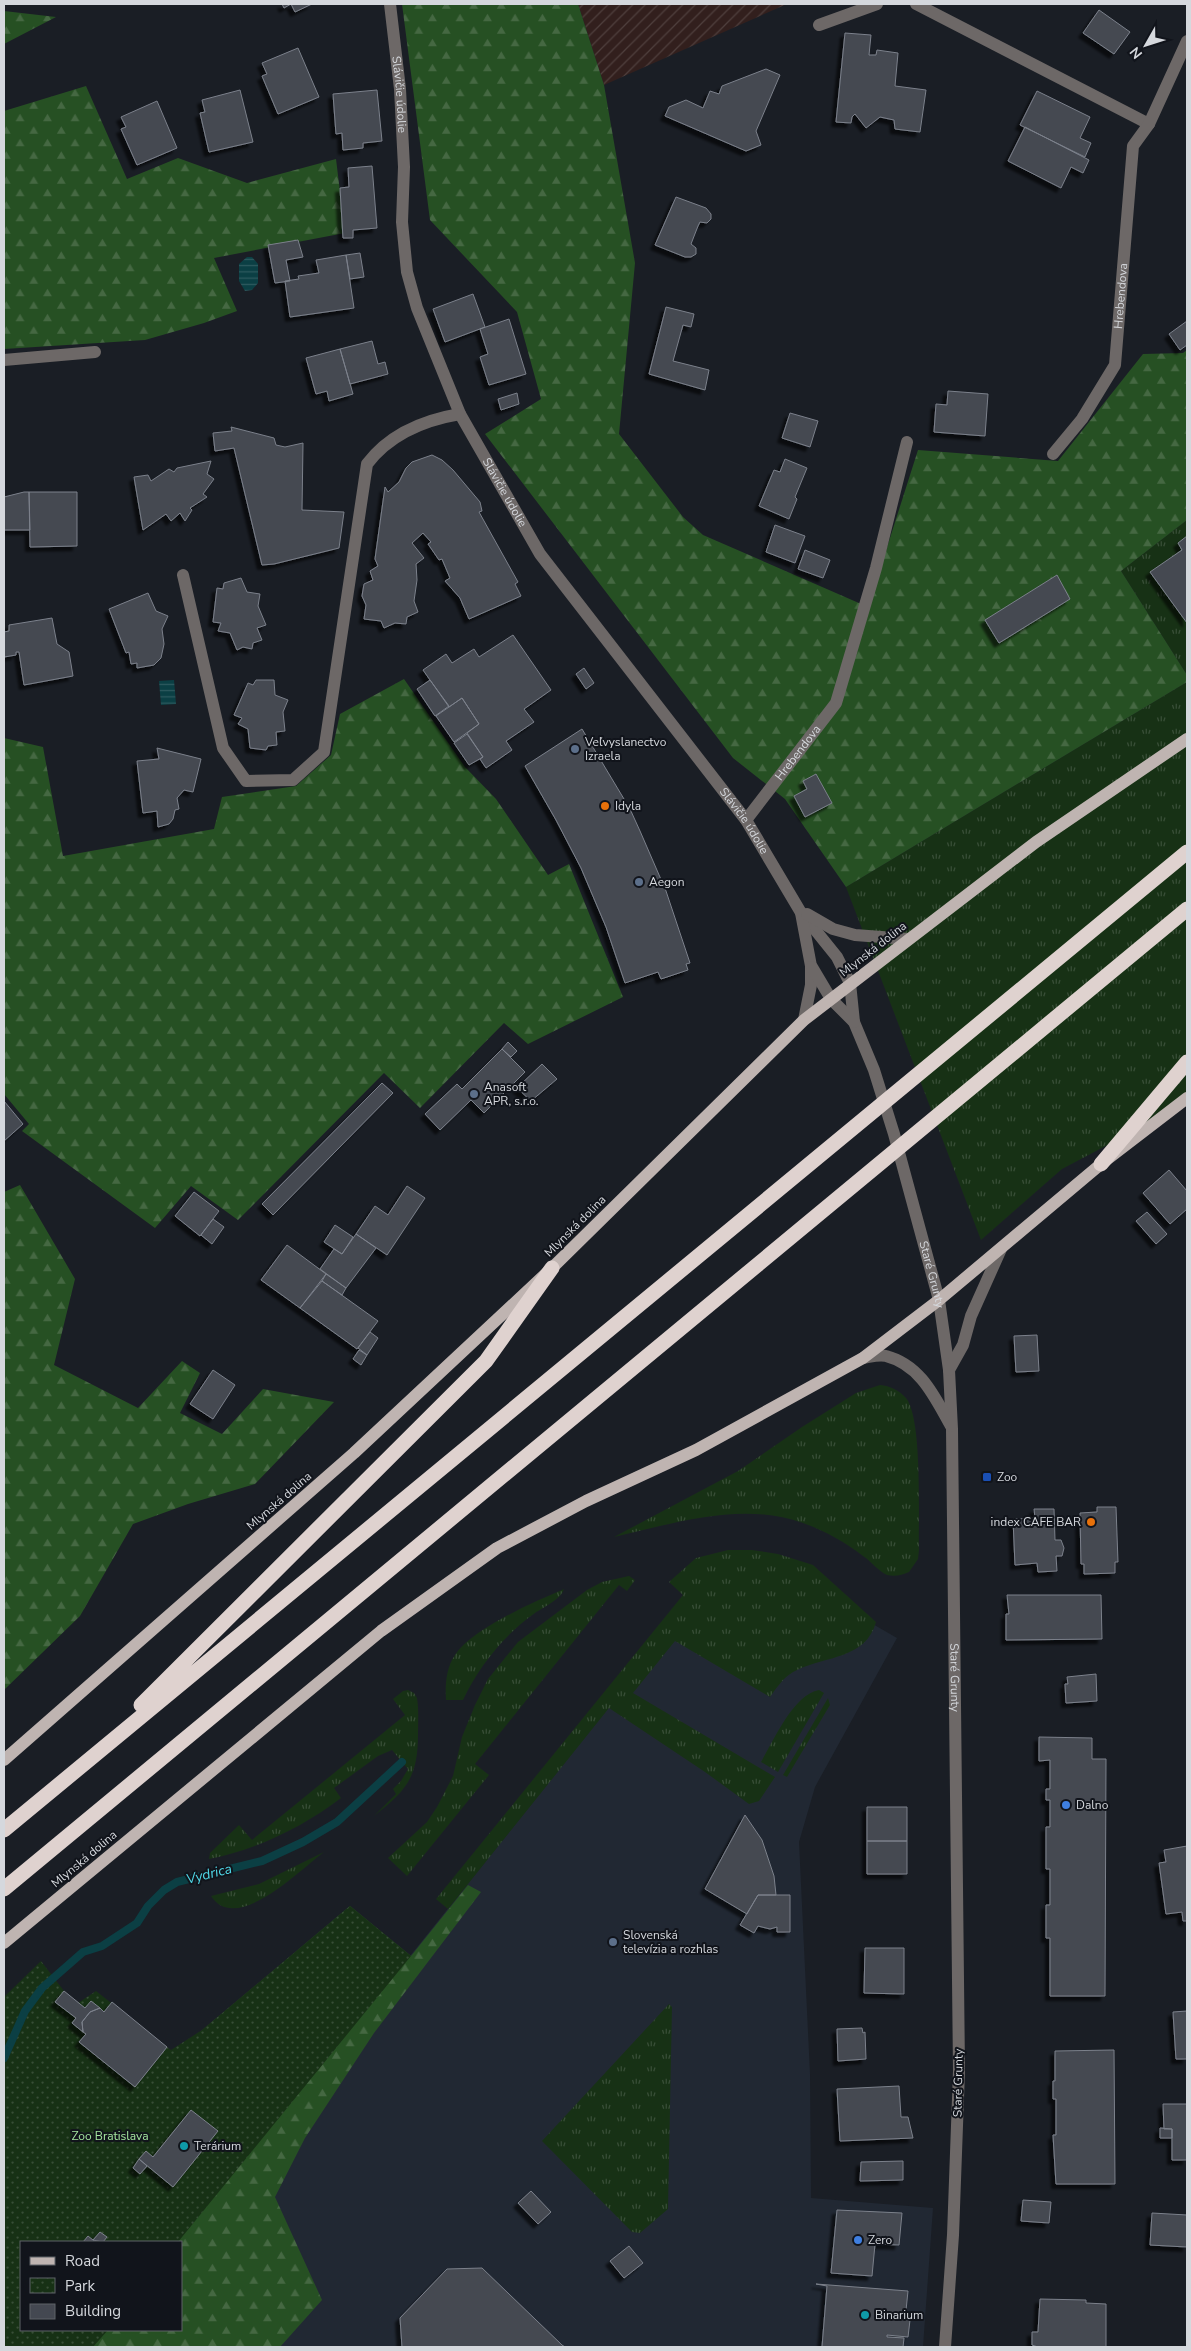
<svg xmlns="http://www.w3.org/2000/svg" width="1191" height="2351" font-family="'Nunito Sans',sans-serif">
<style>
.built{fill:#212833}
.industrial{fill:url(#industrial-furrows)}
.grass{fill:url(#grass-tufts)}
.forest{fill:url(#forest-firs)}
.park{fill:url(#park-dots)}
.water{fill:url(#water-rules)}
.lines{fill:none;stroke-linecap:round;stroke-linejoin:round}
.stream{stroke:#0b3f44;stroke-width:8}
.building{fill:#444851;stroke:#7c818b;filter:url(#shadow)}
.minor{stroke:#6d6867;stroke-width:12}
.major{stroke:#bfb4b1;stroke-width:12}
.highway{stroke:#dfd2cf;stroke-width:15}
.service-dot{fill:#5c6f8a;stroke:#11141b;stroke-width:2}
.food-dot{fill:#e8710a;stroke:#11141b;stroke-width:2}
.transit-dot{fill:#1a4fb4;stroke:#11141b;stroke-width:2}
.shop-dot{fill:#3f7fe0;stroke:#11141b;stroke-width:2}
.culture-dot{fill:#0f9aa8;stroke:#11141b;stroke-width:2}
.labels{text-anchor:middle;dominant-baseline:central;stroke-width:4;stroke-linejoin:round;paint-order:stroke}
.street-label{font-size:12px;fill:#d5d8dd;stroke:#11141b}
.poi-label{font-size:12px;fill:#d5d8dd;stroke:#11141b;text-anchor:start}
.park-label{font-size:12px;fill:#a5e69f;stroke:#11141b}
.water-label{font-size:14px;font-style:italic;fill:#50d7e7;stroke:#11141b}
</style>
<defs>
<pattern id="industrial-furrows" width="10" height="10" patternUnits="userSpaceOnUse" patternTransform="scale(1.25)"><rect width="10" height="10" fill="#321f1d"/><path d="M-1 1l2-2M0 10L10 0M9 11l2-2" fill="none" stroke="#4f3f3d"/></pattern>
<pattern id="grass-tufts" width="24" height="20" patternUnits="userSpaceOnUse" patternTransform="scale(1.25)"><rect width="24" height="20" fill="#173115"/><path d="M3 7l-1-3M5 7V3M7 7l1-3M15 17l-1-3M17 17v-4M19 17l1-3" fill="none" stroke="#384e37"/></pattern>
<pattern id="forest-firs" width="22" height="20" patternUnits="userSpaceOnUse" patternTransform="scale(1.25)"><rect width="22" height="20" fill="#265023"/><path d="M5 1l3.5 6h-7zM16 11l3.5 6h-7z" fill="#456842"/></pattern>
<pattern id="park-dots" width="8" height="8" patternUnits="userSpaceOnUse" patternTransform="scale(1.25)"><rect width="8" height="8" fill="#173115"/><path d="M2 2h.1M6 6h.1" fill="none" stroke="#384e37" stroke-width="1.8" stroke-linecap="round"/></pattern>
<pattern id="water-rules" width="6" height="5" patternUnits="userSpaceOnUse" patternTransform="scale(1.25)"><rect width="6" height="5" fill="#0b3f44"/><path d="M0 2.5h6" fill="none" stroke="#2e5a5f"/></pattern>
<filter id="shadow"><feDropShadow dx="-4.5" dy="4.5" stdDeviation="1" flood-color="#0009"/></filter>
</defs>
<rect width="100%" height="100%" fill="#1a1e25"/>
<path class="built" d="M694 1601 871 1623 897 1638 815 1787 799 1842 810 2074 811 2198 933 2208 923 2347H93L108 2330H181V2242Z"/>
<path class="industrial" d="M578 4H787L604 85Z"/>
<path class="grass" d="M1187 520V675L1121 571Z
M1187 682V1103L1062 1169 981 1240 846 887Z
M880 1385C890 1386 899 1390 906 1398 923 1419 918 1520 919 1550L918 1559 909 1572C902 1575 895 1577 887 1575 878 1571 871 1561 863 1556 845 1542 825 1531 803 1523 741 1501 675 1523 614 1537L738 1471 802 1427 856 1393Z
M728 1550H752L778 1554 813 1565 876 1622C866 1659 826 1656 797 1670 785 1675 777 1687 770 1697L675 1641 633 1693 775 1777 759 1801 749 1804 705 1772 609 1708 448 1909 436 1899 683 1595 669 1582 696 1558Z
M629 1576 635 1580 627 1591 619 1585 475 1764 489 1775 407 1876 388 1858 427 1822 437 1807 453 1776 462 1737 475 1705 488 1679 518 1642 587 1590 602 1582Z
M564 1589C561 1599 544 1607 535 1613 504 1635 479 1666 463 1700H446C445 1685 446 1668 455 1655 473 1628 534 1602 564 1589Z
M408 1690 414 1693 417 1698C419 1710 418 1722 418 1734 418 1777 407 1790 374 1816L396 1794 393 1789 401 1781 408 1769 392 1750 378 1756 334 1788 341 1798C303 1827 256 1850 209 1859L210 1853 239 1825 252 1840 405 1715 393 1699 403 1691Z
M819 1690 824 1693 778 1772 761 1762C774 1740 793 1695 819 1690Z
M828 1698 830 1705 787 1777 783 1775Z
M324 1852C300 1870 236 1935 211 1896L259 1884Z
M669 2004 672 2007 668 2209 640 2233 632 2232 542 2141Z"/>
<path class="forest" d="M402 4H578L604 85 635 263 619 434 683 517 703 535 868 607 918 450 1058 461 1143 354 1183 353 1187 350V520L1121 571 1187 675V682L846 887 785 799 733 758 485 434 541 399 517 312 430 220Z
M4 11 56 17 4 44Z
M86 86 127 179 178 158 247 183 336 159 345 233 214 258 237 311 204 323 145 340 4 349V111Z
M404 679 465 767 496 799 548 875 569 864 623 997 528 1044 504 1023 420 1108 384 1073 238 1220 191 1186 155 1228 22 1131 29 1124 4 1094V738L43 747 63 856 214 829 222 797 296 786 331 755 340 714Z
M20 1185 75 1279 54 1365 138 1408 182 1361 200 1373 180 1413 222 1434 263 1389 334 1402 255 1484 188 1504 133 1524 80 1616 4 1690V1192Z
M468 1885 481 1892 374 2033 305 2138 275 2197 322 2300 280 2347H4L21 2330H181V2242H135L175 2053 350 1906 411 1956Z"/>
<path class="park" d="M350 1906 411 1956 178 2242H21V2330H108L93 2347H4V1997L41 1961 64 1991 78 2003 96 1991 171 2050 202 2030Z"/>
<path class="water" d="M247 257H252L258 264V283L252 290 245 291 239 281V264Z
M174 680 176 704 161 705 159 681Z"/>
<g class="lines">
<path class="stream" d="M4 2058 25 2011 42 1988 83 1952 102 1946 137 1923 148 1906 164 1890 177 1882 262 1861 303 1842 337 1822 402 1762"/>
</g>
<path class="building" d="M282 4H312L295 12 291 4 284 8Z
M1099 10 1130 32 1114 54 1083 33Z
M845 33 871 35 869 55H876L877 50 898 53 895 86 926 90 920 132 895 129 894 120 880 117 866 128 855 114 852 117 851 123 836 122Z
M298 48 319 97 278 114 262 76 267 74 262 63Z
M766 69 780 75 756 131 761 145 746 151 665 116 669 107 686 100 703 108 710 91 719 94 722 86Z
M240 90 253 142 209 152 200 113 205 112 202 100Z
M377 90 382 141 363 143V148L343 150 342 133 336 134 333 94Z
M1037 91 1090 117 1080 138 1091 143 1085 157 1020 125Z
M157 101 177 148 137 165 121 129 126 127 121 117Z
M1025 127 1089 160 1083 173 1071 167 1061 188 1008 161Z
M372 166 377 228 353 230V238H343L340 188 349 187 348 168Z
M676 197 706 208 711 214V219L707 223 700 222 698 226 691 244 696 248V254L691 257H685L655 245Z
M298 240 303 257 286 260 290 281 275 283 268 245Z
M360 253 364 277 350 279 346 255Z
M346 255 354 308 290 317 285 281 299 279 298 276 319 273 316 260Z
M473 294 485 327 445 342 433 309Z
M666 307 694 314 691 327 683 325 673 361 709 370 705 390 649 374Z
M509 319 526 374 489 385 480 357 488 354 480 329Z
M1187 321V345L1180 350 1169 334Z
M372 341 378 364 385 362 388 374 350 384 340 349Z
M340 349 353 394 329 401 327 391 316 394 306 358Z
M948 391 988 394 985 436 934 432 936 404 947 405Z
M517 393 519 404 501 410 498 399Z
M790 413 818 421 810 447 782 438Z
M231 427 274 438 276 445 285 447 303 443 302 510 344 512 339 548 274 564 262 565 234 448 215 451 213 433 232 431Z
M432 455 442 460 453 470 480 502 482 511 479 512 518 582 515 584 521 596 469 619 460 598 445 581 450 578 442 559 439 560 428 544 431 542 423 533 412 543 424 558 416 564 417 580 414 601 418 612 407 617 406 624 395 623 384 628 381 621 364 619 366 605 362 596 364 584 373 580 370 571 378 566 375 559 385 487 388 492 399 482 406 468 412 462Z
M785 459 807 468 795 497 797 499 789 519 759 506 774 470 780 472Z
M211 461 207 474 214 479 203 494 207 497 190 508 192 510 185 521 180 513 171 521 166 514 143 530 134 477 148 475 151 481 169 469 174 472 177 468Z
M24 492H29L30 530H4V497Z
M29 492H77V546L30 547Z
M775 525 805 536 795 563 766 552Z
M1187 536V623L1150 572 1182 550 1178 543Z
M805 550 830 560 823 578 798 569Z
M1057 575 1070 599 999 643 985 620Z
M241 578 247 592 260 594 258 606 266 625 257 628 262 640 253 643 252 649 243 647 237 650 230 633 218 631 221 623 213 622 217 588 223 589 224 583Z
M148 593 156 611 168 616 162 629 164 644 161 658 154 665 137 668V663L131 664 129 652 126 653 109 609Z
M52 618 57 644 69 652 73 676 24 685 19 652H16V655L4 657V632L9 631V625Z
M513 635 551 690 524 709 534 722 506 741 512 750 486 768 480 759 483 757 467 733 479 724 462 698 449 707 423 670 446 654 452 663 474 649 479 657Z
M584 668 594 683 586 689 576 674Z
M256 680H274L275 695 288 700 283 712 285 731 276 732 277 745 268 746 266 750 250 748 248 729 238 724 242 718 234 715 248 683 253 685Z
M430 680 449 706 435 716 417 689Z
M462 698 479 724 454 742 436 716Z
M582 729 630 809 640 831 666 891 690 963 686 964 688 970 661 979 658 972 625 983 606 927 581 868 556 820 525 766Z
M467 734 483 757 469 765 454 743Z
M157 748 201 759 193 792 184 790 177 798 179 809 175 810 173 819 169 824 158 827 157 811 143 813 137 761 159 759Z
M816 774 832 803 805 817 794 796 807 789 803 781Z
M508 1042 517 1051 511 1057 502 1049Z
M502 1049 525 1072 484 1113 471 1100 440 1130 425 1114 457 1084 462 1089Z
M542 1064 557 1079 531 1101 517 1088Z
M382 1083 393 1093 273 1215 262 1204Z
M4 1101 23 1124 4 1141Z
M1169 1170 1187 1191V1209L1170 1224 1143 1193Z
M407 1186 425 1198 387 1255 356 1234 375 1206 388 1215Z
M194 1192 219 1211 200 1236 175 1216Z
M1147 1212 1167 1234 1156 1244 1136 1221Z
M213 1219 224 1227 212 1244 201 1235Z
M335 1225 353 1237 342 1254 324 1242Z
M356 1234 376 1248 346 1288 320 1269 334 1249 342 1254Z
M287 1245 326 1274 300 1308 261 1280Z
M326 1274 346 1288 342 1295 322 1281Z
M322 1281 378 1321 357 1349 300 1308Z
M370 1332 378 1338 367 1355 358 1348Z
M1037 1335 1039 1371 1016 1372 1014 1336Z
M359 1350 367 1355 361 1365 353 1359Z
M213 1370 235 1385 213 1419 190 1404Z
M1097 1507H1116L1118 1562H1115V1573L1084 1574V1564H1081L1080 1513 1097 1512Z
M1034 1509H1054L1055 1540H1061L1064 1548 1062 1556H1056L1057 1571 1038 1572 1037 1563 1015 1565 1013 1519 1035 1518Z
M1007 1595H1101L1102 1639 1006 1640V1614H1009Z
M1096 1674 1097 1701 1066 1703 1065 1684H1068L1067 1677Z
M1039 1737 1092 1738V1759H1106L1105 1996H1050V1938H1046V1905H1050V1869H1046V1827H1050V1800H1046V1789H1050V1760L1039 1761Z
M867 1807H907V1841H867Z
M745 1815 762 1840 774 1876 776 1895H758L747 1914 705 1889Z
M867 1841H907V1874H867Z
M1187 1846V1921H1183L1182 1912 1166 1914 1159 1863 1166 1862 1164 1850Z
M758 1895H790V1932H777V1927L770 1929 758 1926 754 1933 740 1925Z
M865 1948H904V1994L864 1993Z
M64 1991 85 2008 91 2001 100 2008 90 2012 82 2022 83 2032 72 2023 76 2018 55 2002Z
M112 2002 167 2047 135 2087 79 2042 86 2034 83 2032 82 2022 90 2012 100 2008 104 2012Z
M1187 2011V2059H1176L1173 2012Z
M862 2028 863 2033 865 2032 866 2059 838 2061 837 2029Z
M1114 2050 1115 2184H1056L1053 2135H1056V2099H1053V2081H1055V2051Z
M899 2086 901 2117H908L913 2138 840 2141 837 2089Z
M1163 2104H1187V2160H1172V2129H1164Z
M191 2110 218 2131 173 2187 139 2159 146 2151 153 2157Z
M1160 2128 1172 2129V2138H1160Z
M139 2159 147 2166 140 2174 133 2168Z
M903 2161V2180L860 2181 861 2162Z
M531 2191 551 2212 538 2224 518 2203Z
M1023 2200 1051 2202 1049 2223 1021 2221Z
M837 2210 902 2213 899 2245 875 2244 872 2276 831 2273Z
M1152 2213 1187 2215V2247L1150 2245Z
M100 2232 107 2237 103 2242 93 2240Z
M88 2236 93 2240 96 2242H83Z
M629 2246 643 2263 624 2278 610 2261Z
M482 2268 562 2345 565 2347H402L400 2318 447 2269Z
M816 2284 908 2291 905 2320H910L908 2337 887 2335V2337L904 2338 903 2347H822L827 2286Z
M1040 2299 1086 2300V2303L1106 2304V2347H1038L1032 2345V2332H1038Z"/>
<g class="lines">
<g class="minor">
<path id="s1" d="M390 4 400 89 404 167 402 222 407 272 417 308 460 414 540 554 746 820 800 911 837 957 850 983 854 1022 874 1070 894 1134 939 1300 949 1370 952 1429 959 2071 953 2235 945 2347"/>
<path d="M916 4 1149 124"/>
<path d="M819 25 877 4"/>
<path d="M4 360 95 352"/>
<path id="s2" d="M1053 454 1082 419 1115 365 1133 146 1149 124 1187 41"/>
<path d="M183 575 223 748 246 781 293 780 324 752 367 464C389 435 424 420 460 414"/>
<path id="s3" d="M746 820 836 703 876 568 907 442"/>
<path d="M801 913 811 966V985L804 1020"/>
<path d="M807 914 833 929 855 935 908 939"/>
<path d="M812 967 831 999 854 1022"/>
<path d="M863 1358C870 1357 879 1354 886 1356 921 1365 935 1398 951 1426"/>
<path d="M949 1370 963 1345 971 1316 1001 1249"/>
</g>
<path class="major" d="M4 1760 354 1453 552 1268 804 1020 1036 842 1187 739
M4 1943 381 1631 497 1548 586 1501 696 1450 863 1358 939 1300 1101 1164 1187 1098"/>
<path class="highway" d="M1101 1164 1187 1062
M141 1705 486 1361 552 1268
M4 1830 1187 852
M4 1889 1187 909"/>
</g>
<g class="service-dot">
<circle cx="575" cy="749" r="5"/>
<circle cx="639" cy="882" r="5"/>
<circle cx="474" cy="1094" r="5"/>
<circle cx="613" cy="1942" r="5"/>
</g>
<g class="food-dot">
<circle cx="605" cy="806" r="5"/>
<circle cx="1091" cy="1522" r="5"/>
</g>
<rect class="transit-dot" x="982" y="1472" width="10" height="10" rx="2.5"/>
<g class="shop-dot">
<circle cx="1066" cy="1805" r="5"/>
<circle cx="858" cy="2240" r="5"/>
</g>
<g class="culture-dot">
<circle cx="184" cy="2146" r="5"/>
<circle cx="865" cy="2315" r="5"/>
</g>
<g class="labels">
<g class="street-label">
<text stroke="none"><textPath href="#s1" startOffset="91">Slávičie údolie</textPath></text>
<text stroke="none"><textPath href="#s2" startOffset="178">Hrebendova</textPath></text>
<text stroke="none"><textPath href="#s1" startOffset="511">Slávičie údolie</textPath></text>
<text stroke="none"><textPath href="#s3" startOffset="85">Hrebendova</textPath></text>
<text stroke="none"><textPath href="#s1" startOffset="918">Slávičie údolie</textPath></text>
<text transform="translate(873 949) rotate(-38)">Mlynská dolina</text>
<text transform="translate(575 1226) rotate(-45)">Mlynská dolina</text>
<text stroke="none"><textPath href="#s1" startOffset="1416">Staré Grunty</textPath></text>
<text transform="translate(279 1501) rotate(-41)">Mlynská dolina</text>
<text stroke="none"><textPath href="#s1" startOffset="1821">Staré Grunty</textPath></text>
<text transform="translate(84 1859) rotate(-40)">Mlynská dolina</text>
<text transform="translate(958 2083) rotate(-89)">Staré Grunty</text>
</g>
<g class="poi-label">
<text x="585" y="742">Veľvyslanectvo<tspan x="585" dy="14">Izraela</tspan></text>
<text x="615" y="806">Idyla</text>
<text x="649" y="882">Aegon</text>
<text x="484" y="1087">Anasoft<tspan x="484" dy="14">APR, s.r.o.</tspan></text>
<text x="997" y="1477">Zoo</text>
<text x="1081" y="1522" text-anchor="end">index CAFE BAR</text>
<text x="1076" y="1805">Dalno</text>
<text x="623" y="1935">Slovenská<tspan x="623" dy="14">televízia a rozhlas</tspan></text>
<text x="194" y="2146">Terárium</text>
<text x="868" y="2240">Zero</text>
<text x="875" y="2315">Binarium</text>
</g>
<g class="park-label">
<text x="110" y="2136">Zoo Bratislava</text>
</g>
<g class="water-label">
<text transform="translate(209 1874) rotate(-14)">Vydrica</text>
</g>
</g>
<rect width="1191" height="2351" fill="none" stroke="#d5d8dd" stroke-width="10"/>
<rect x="20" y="2241" width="162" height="90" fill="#11141b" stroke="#5f6269"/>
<rect x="30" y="2257" width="25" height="8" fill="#bfb4b1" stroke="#5f6269"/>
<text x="65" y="2266" font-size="15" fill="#d5d8dd">Road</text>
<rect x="30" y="2278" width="25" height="15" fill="url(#park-dots)" stroke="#5f6269"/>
<text x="65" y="2291" font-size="15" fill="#d5d8dd">Park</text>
<rect x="30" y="2304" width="25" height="15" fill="#444851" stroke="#5f6269"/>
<text x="65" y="2316" font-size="15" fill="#d5d8dd">Building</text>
<g transform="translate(1146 45) rotate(231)" stroke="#11141b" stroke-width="4" paint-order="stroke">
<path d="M0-4L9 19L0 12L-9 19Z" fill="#d5d8dd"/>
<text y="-8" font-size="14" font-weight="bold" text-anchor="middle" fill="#d5d8dd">N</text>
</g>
</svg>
